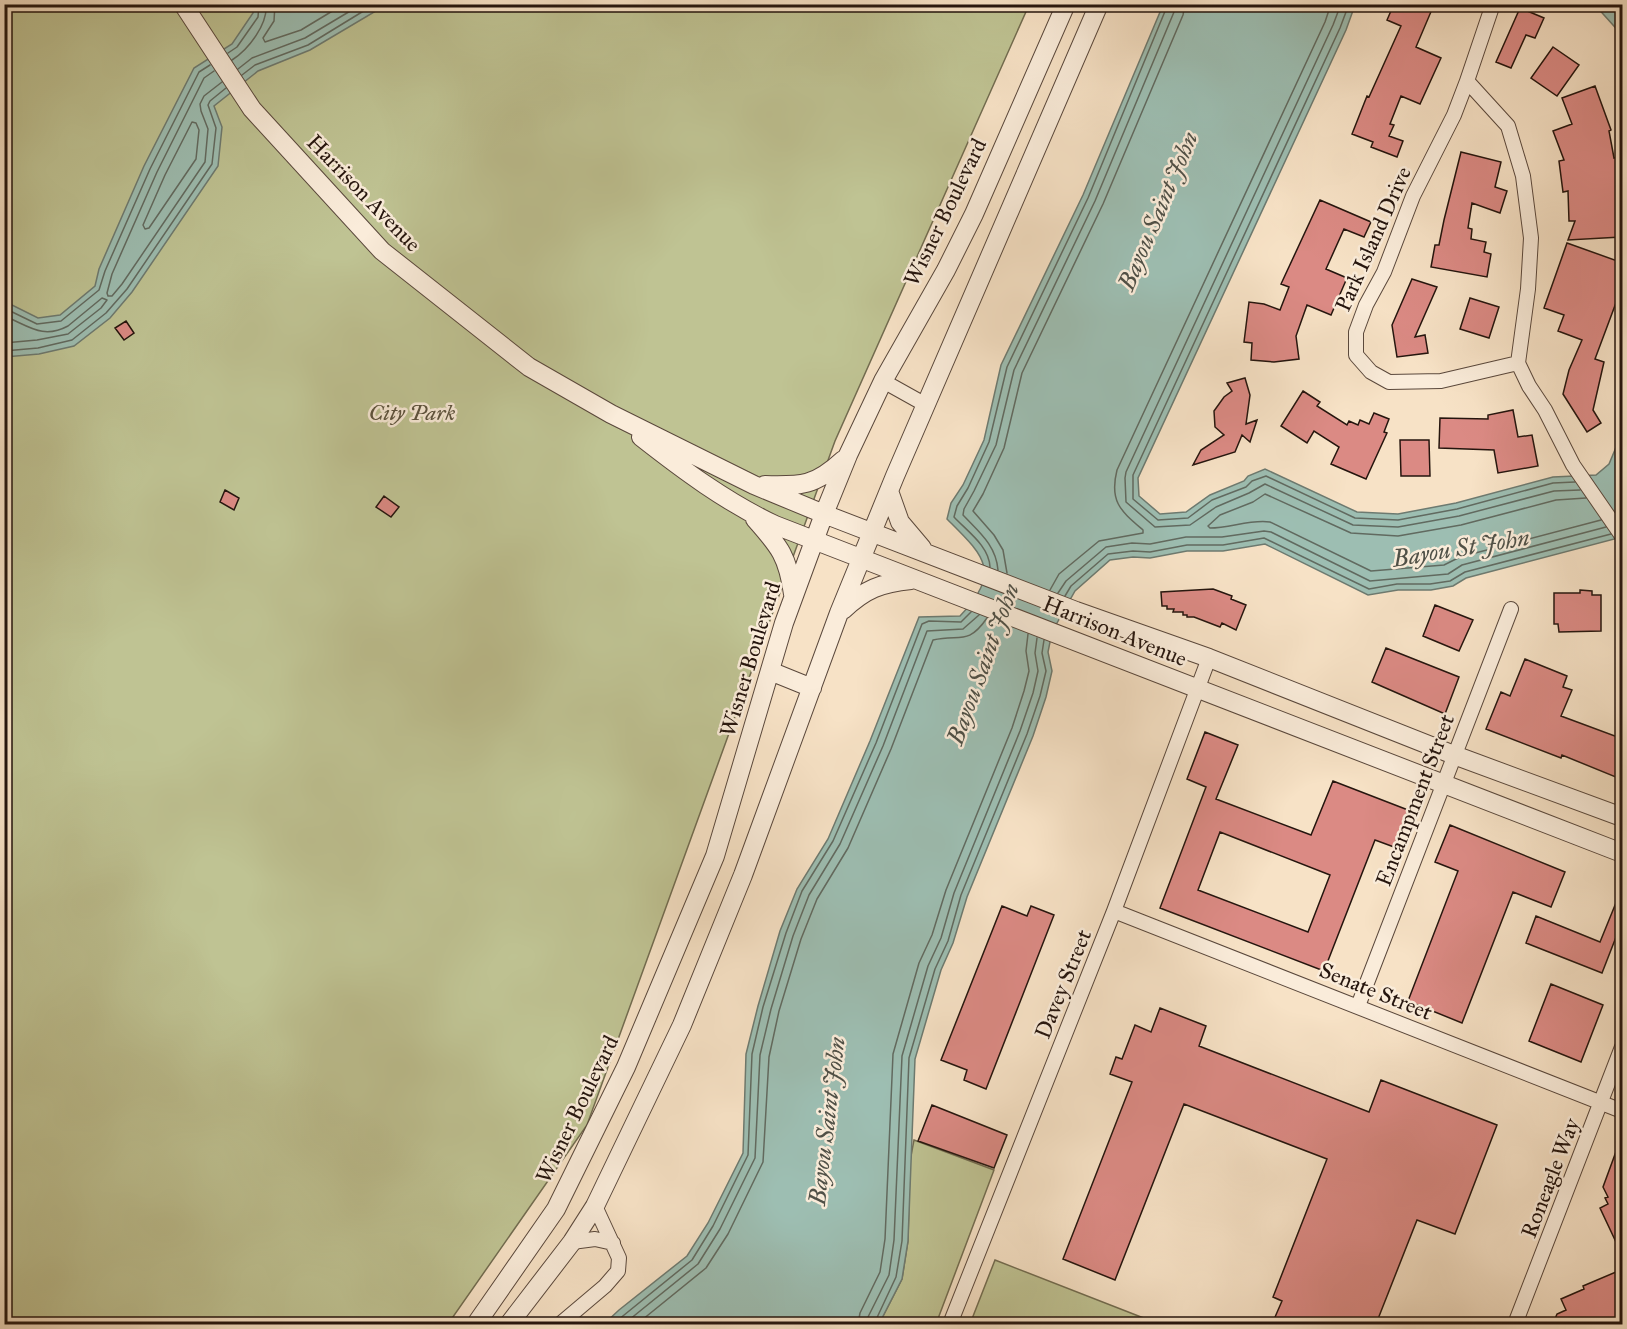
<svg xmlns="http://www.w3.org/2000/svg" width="1627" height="1329" font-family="'IM FELL Great Primer',serif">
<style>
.green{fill:#bfc393;stroke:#726c50;stroke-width:1.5}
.water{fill:#9dbeb2;stroke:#6d7a70;stroke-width:1.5}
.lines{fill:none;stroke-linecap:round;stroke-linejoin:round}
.shore{stroke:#616a60;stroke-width:1.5}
.building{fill:#db8a84;stroke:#25150e;stroke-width:1.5;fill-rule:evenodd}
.minor-casing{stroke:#5a483c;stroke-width:16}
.tertiary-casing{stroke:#5a483c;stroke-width:20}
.minor{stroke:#faecda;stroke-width:14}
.tertiary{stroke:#faecda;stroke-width:18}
.labels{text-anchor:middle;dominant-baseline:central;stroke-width:5;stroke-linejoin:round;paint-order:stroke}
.street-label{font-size:22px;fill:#25150e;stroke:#faecda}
.park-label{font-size:22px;font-style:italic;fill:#5b523d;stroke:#faecda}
.water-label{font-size:24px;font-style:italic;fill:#4f5047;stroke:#faecda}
</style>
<rect width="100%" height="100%" fill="#f7e2c6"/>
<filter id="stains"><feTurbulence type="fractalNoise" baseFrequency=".00333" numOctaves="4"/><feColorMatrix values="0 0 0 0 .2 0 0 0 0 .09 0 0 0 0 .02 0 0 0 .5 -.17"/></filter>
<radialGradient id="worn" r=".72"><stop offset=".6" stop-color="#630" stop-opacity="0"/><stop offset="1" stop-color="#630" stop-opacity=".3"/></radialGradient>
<path class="green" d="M5 5H1029L835 441 587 1125 448 1324H5Z
M914 1140 994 1170 936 1324H879L902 1279 908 1241 910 1161Z
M995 1260 1159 1324H970Z"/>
<path class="water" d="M253 5H386L310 50 258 71 214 106 222 127 218 166 132 292 110 318 74 346 39 354 5 357 4 301 38 318 60 315 95 286 99 269 144 166 194 68 232 44 253 13Z
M1163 5H1355L1346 30 1138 478 1139 496 1160 514 1186 512 1210 495 1244 481 1248 476 1265 469 1357 512 1398 514 1456 503 1553 477 1596 475 1609 464 1622 433V537L1466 578 1453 586 1431 590H1398L1368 595 1265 544 1223 551H1187L1150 558 1133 557 1110 560 1075 591 1052 632 1048 652 1052 671 1046 697 1033 736 967 897 953 943 941 970 915 1059 908 1241 902 1279 879 1324H604L619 1310 687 1256 708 1223 743 1153 746 1054 758 1006 780 931 797 889 828 839 870 741 919 617 960 616C1003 571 983 555 947 519L951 503 963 485 984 440 1001 365 1083 195Z
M1595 5H1622V35Z"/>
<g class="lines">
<path class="shore" d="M275 4 274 21 263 38 265 42 301 30 344 4
M1341 4 1333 25 1126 472 1125 478 1126 502 1155 527 1190 525 1216 507 1249 493 1265 484 1353 525 1398 527 1459 516 1554 491 1580 490
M1349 4 1340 28 1133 475V499L1158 520 1188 518 1212 500 1246 487 1252 481 1266 476 1355 518 1398 520 1457 509 1553 483 1575 482
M228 53 237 47 258 17 259 4
M232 60C249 49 268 24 266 4
M238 69 252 58 305 38 362 4
M214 71 204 78 157 172 112 274 107 293 108 296H112L122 284 205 162 208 129 201 111 200 104 204 96 222 82
M242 75 255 65 308 45 375 4
M192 122 196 123 199 130 196 159 149 228 145 229 143 225 165 175Z
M4 308 37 324 61 321 99 290 105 271 150 169 199 72 210 65
M4 316C28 325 42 340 68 326L102 298 107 300 101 308 68 334 37 340 4 343
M4 351 38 348 72 340 106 313 127 289 212 164 216 128 208 105 210 101 226 88
M1586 498 1556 500 1461 525 1398 536 1351 533 1265 494 1253 502 1220 515 1208 526 1210 528C1230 528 1251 519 1270 522L1371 571 1444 565 1460 557 1601 520
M990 567C989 546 968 532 954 517L957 506 968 488 989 442 1007 367 1088 198 1168 4
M998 570C996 545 979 532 963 515L964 509 974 491 996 445 1014 370 1095 201 1174 12 1175 4
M1007 573 1003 550 994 535 973 511 983 494 1004 448 1022 373 1103 204 1183 15 1185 4
M1050 590 1059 574 1099 541 1143 533V530C1121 511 1109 502 1117 470L1325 22 1331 4
M1058 593 1066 581 1106 547 1132 543 1150 544 1186 537H1222L1264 531 1271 532 1370 581 1448 574 1462 565 1606 527
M1065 596 1071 586 1108 554 1133 551 1150 552 1187 545H1223L1264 538 1369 589 1397 584H1430L1450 581 1465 572 1611 534
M613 1324 692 1260 713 1226 748 1155 752 1054 763 1007 786 933 802 891 833 841 876 743 922 624 929 621 961 622 971 612
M624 1324 698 1264 720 1229 755 1158 760 1055 771 1009 793 936 809 895 840 844 883 746 927 631 963 629 979 615
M637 1324 706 1268 728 1234 763 1162 769 1057 779 1011 801 939 817 899 848 848 891 749 933 640C959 633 967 647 987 618
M858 1324 860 1313 880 1272 885 1239 893 1054 919 963 932 935 946 890 1012 728 1024 691 1029 671 1026 651 1028 634
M867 1324 868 1317 889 1275 894 1240 902 1056 928 966 941 938 954 893 1020 731 1033 693 1038 671 1035 653 1037 638
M874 1324 896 1277 902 1241 909 1058 935 969 948 941 961 895 1027 734 1040 696 1046 671 1042 653 1044 640"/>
</g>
<path class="building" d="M1394 4H1426L1433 7 1416 47 1441 58 1420 104 1401 96 1390 124 1394 125 1389 136 1403 141 1397 157 1371 147 1373 142 1352 134 1367 96 1369 97 1401 26 1387 20Z
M1520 8 1544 18 1535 38 1526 35 1511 68 1496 62Z
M1553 47 1579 65 1557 96 1531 78Z
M1595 86 1611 130 1609 131 1614 158 1623 156V174H1618L1621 237 1568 240 1575 221H1569L1568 191 1563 192 1559 161 1564 160 1553 131 1572 124 1562 98Z
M1461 152 1501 162 1495 187 1507 191 1500 213 1472 203 1468 228 1472 229 1471 239 1486 242 1484 252 1491 254 1487 277 1431 267 1435 245H1439L1444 220Z
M1320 200 1371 222 1364 237 1344 229 1326 269 1347 278 1331 315 1307 305 1296 336 1299 359 1274 362 1251 360 1252 343 1244 342 1249 302 1264 304 1280 310 1289 287 1281 284Z
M1567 243 1623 263V284L1595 359 1604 362 1593 410 1601 423 1587 432 1563 394 1569 370 1582 340 1558 331 1564 315 1544 308Z
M1412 279 1437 287 1415 337 1425 335 1428 353 1397 357 1392 325Z
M1470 298 1499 307 1489 338 1460 329Z
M126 321 134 333 124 340 115 328Z
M1245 378 1250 395 1246 424 1257 420 1250 442 1242 435 1235 452 1193 465 1201 450 1224 435 1215 427 1214 411 1224 397 1232 391 1227 383Z
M1303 391 1320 402 1317 406 1347 425 1349 421 1358 425 1360 420 1369 424 1374 413 1389 419 1384 432 1387 433 1366 479 1331 464 1339 447 1314 431 1307 443 1281 426Z
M1513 410 1518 437 1532 435 1538 466 1498 473 1494 450 1439 448 1440 418 1488 419V415Z
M1400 440H1429L1430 476H1401Z
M225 490 239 498 234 510 220 502Z
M384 496 399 507 391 517 376 507Z
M1213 589 1232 596 1231 599 1246 605 1236 630 1222 623 1220 627 1194 617H1187V615H1183V612H1173L1174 609H1167V606H1162L1161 592Z
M1580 590 1592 591V595H1601V631L1559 632 1558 624H1554V593H1580Z
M1435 605 1473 620 1459 651 1423 636Z
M1386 648 1459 677 1445 714 1372 682Z
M1525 659 1567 676 1563 687 1572 690 1561 716 1623 739V780L1562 755 1561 758 1486 729 1501 692 1510 696Z
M1205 732 1238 745 1216 799 1311 835 1333 781 1408 810 1394 847 1375 840 1324 971 1160 908 1206 787 1187 779ZM1220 832 1330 875 1308 932 1198 890Z
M1450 825 1565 872 1551 907 1513 892 1462 1023 1408 1001 1458 871 1435 862Z
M1622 888 1623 934 1618 932 1602 973 1526 943 1536 916 1600 942Z
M1002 906 1027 916 1031 906 1054 915 986 1089 964 1080 967 1070 941 1060Z
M1551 984 1603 1005 1581 1062 1529 1041Z
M1160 1008 1206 1026 1199 1046 1369 1112 1381 1080 1497 1125 1455 1234 1417 1220 1376 1324H1272L1282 1301 1273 1297 1327 1159 1184 1104 1115 1280 1063 1259 1132 1082 1110 1074 1116 1057 1122 1059 1135 1025 1151 1032Z
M932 1105 1007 1135 994 1168 918 1141Z
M1621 1138H1623V1257L1600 1208 1608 1204 1605 1198 1608 1197 1603 1187Z
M1623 1269V1324H1553L1557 1314 1566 1310 1561 1299 1584 1289 1583 1286Z"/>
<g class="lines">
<g class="minor-casing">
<path id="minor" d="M1493 4 1467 81 1508 126 1523 176 1531 238 1528 289 1518 363 1529 386 1545 410 1573 465 1622 536
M1467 81 1454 115 1413 196 1384 272 1366 305 1356 332V355L1371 372 1389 382 1441 381 1518 363
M883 381 926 405
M1114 911 1622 1111
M1358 1006 1511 609
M572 1242 595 1239 613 1243
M560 1324 605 1286 618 1271 619 1258 595 1206
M950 1324 1114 911 1209 658
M1515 1324 1622 1047"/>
</g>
<g class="tertiary-casing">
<path id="tertiary" d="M183 4 252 109 382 251 529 367 611 414 754 485 824 514 1076 611 1209 658 1454 755 1622 817
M641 437C683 470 726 502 775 525L1622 853
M765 485C802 486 815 486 843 460
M889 491 900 522 922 548
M755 519C780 547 788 557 793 594
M843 610C865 589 881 583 911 580
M770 671 812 688
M476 1324 556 1209 626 1067 715 856 784 623 824 514 848 455 883 381 946 270 974 214 1066 4
M509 1324 572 1242 595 1206 682 1025 743 875 839 613 895 476 1099 4"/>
</g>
<use href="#minor" class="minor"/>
<use href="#tertiary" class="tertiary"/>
</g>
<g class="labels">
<g class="street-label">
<text transform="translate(364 193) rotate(46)">Harrison Avenue</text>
<text transform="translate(945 212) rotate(-64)">Wisner Boulevard</text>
<text transform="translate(1373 239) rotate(-66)">Park Island Drive</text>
<text transform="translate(1115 631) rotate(22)">Harrison Avenue</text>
<text transform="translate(750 659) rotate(-73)">Wisner Boulevard</text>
<text transform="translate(1415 800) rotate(-69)">Encampment Street</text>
<text transform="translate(1063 984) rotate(-68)">Davey Street</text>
<text transform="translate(1376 991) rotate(22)">Senate Street</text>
<text transform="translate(577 1109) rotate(-64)">Wisner Boulevard</text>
<text transform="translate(1550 1178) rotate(-69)">Roneagle Way</text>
</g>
<g class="park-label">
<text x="412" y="412">City Park</text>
</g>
<g class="water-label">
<text transform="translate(1158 211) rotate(-67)">Bayou Saint John</text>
<text transform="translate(1461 548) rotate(-9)">Bayou St John</text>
<text transform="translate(983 664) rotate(-70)">Bayou Saint John</text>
<text transform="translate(827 1121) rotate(-83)">Bayou Saint John</text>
</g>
</g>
<rect width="1627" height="1329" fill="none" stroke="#f7e2c6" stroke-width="24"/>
<rect x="6" y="6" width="1615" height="1317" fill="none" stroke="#25150e" stroke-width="3"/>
<rect x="12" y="12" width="1603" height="1305" fill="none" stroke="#25150e" stroke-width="1.5"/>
<rect width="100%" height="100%" filter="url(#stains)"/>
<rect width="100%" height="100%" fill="url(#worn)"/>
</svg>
